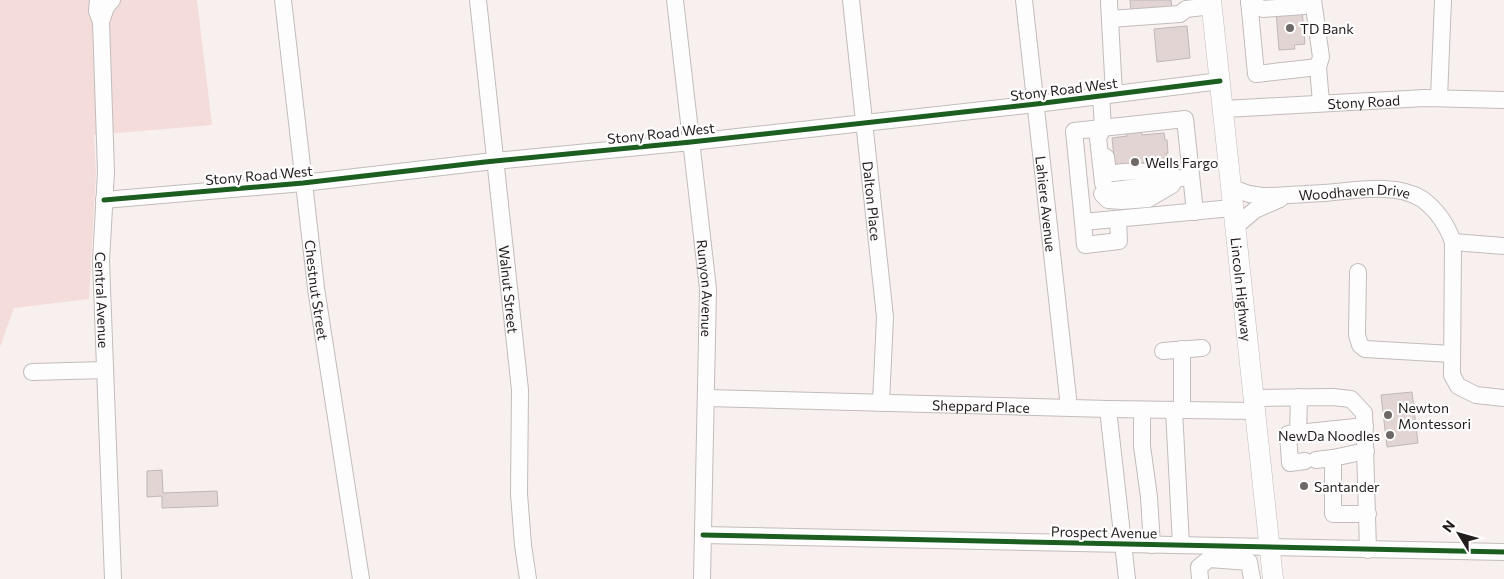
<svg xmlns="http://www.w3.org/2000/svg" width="1504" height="579" font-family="Commissioner,sans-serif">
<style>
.green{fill:#f4dcdb}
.building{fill:#e3d4d4;stroke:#bfb8b8}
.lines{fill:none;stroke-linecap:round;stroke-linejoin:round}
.minor-casing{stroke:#c2bcbb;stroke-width:18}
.major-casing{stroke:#c2bcbb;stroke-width:21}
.minor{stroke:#fefdfd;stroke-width:16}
.major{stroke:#fefdfd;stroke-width:20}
.cycleway-casing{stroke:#fff;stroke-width:8}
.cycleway{stroke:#1b5e20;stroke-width:5}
.poi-dot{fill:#6e6866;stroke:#fff;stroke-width:2}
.labels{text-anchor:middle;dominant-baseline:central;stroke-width:4.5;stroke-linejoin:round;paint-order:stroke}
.poi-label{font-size:14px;fill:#231e1d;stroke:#fff;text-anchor:start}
.street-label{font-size:14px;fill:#231e1d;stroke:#fff}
</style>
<rect width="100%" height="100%" fill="#f8f0ef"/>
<path class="green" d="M0 0H197L212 125 94 135 96 174 89 299 14 308 0 347Z"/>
<path class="building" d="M1130 0H1171L1172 10 1131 13Z
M1302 10 1305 44 1294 45 1295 49 1279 50 1276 11Z
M1187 26 1190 58 1157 62 1154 29Z
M1141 129 1142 135 1164 133 1165 140H1167L1168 153H1166L1167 160 1142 163 1146 194 1127 196 1124 165 1115 166 1112 138 1127 136 1126 131Z
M1412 392 1418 443 1387 447 1381 395Z
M162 470 163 493 217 491 218 506 162 508V496L147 497V471Z"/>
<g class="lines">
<g class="minor-casing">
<g id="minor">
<path id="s1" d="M98 0 97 11 101 22 106 172 101 261 113 579"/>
<path id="s2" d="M283 0 316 288 361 579"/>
<path id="s3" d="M478 0 520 390 519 494 523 545 528 579"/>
<path id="s4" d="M675 0 708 289 702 579"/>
<path id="s5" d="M851 0 885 317 881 403"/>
<path id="s6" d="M1024 0 1069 407"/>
<path d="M1249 0 1256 74 1318 67 1321 103"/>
<path d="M1313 0 1321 57 1318 67"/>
<path d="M1109 2 1114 94"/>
<path d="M1249 3 1263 9 1304 6 1309 0"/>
<path d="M1110 19 1180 14 1186 9 1212 6"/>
<path d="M101 22 106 7 112 0"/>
<path d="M1101 95 1103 128 1098 138 1103 183 1107 191 1145 186 1182 178"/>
<path d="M1439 98 1443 0"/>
<path id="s7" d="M1224 109 1425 98 1504 100"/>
<path d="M1106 157 1108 174C1133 169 1150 172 1175 177"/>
<path id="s8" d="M1232 188 1249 194 1262 196C1283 196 1303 194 1324 193 1353 191 1396 182 1422 199 1437 210 1447 225 1453 242L1452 375 1458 386 1476 395 1504 398"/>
<path d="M1102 194 1108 200 1122 201 1148 199 1172 185"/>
<path d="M104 200 303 183 485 162 691 142 1036 104 1220 81"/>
<path d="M1118 219 1119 241 1085 245 1083 222 1221 209 1234 208"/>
<path d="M1083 222 1074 131 1185 119 1195 212"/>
<path d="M1236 226 1255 210 1280 199"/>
<path d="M1453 242 1504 246"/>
<path d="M1358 272 1357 335 1360 345 1365 349 1452 354"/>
<path d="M1163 351 1202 348"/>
<path d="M32 372 105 370"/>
<path id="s9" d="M706 398 1108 409 1256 411"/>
<path d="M1255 398 1333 397 1351 399 1364 413 1368 550"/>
<path d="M1108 409 1127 579"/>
<path d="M1142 410V446L1149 497 1152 545"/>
<path d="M1174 410 1181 545"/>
<path d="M1182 410V349"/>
<path d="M1298 433 1299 397"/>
<path d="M1333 458V514H1368"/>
<path d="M1316 460 1333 458 1366 451"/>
<path d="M1305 461 1290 463 1288 434 1365 426"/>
<path d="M703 535 1504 552"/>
<path d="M1200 579 1199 567 1209 559 1249 562 1252 579"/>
</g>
</g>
<g class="major-casing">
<g id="major">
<path id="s10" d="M1211 0 1273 579"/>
</g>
</g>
<use href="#minor" class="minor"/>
<use href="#major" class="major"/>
<g class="cycleway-casing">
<path id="cycleway" d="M104 200 303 183 485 162 691 142 1036 104 1220 81
M703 535 1504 552"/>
</g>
<use href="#cycleway" class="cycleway"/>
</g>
<g class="poi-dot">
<circle cx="1290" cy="28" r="5"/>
<circle cx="1135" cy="162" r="5"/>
<circle cx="1388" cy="415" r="5"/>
<circle cx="1390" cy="435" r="5"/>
<circle cx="1304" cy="486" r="5"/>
</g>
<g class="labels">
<g class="poi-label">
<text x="1300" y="28">TD Bank</text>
<text x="1145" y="162">Wells Fargo</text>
<text x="1398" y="407">Newton<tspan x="1398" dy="16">Montessori</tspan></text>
<text x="1380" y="435" text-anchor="end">NewDa Noodles</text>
<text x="1314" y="486">Santander</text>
</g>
<g class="street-label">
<text transform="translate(1064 89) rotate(-7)">Stony Road West</text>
<text stroke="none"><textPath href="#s7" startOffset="140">Stony Road</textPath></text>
<text transform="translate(661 133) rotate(-6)">Stony Road West</text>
<text transform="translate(259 175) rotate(-5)">Stony Road West</text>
<text stroke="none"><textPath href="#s8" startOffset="124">Woodhaven Drive</textPath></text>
<text stroke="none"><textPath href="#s5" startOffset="202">Dalton Place</textPath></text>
<text stroke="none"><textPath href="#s6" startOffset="205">Lahiere Avenue</textPath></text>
<text stroke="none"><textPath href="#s3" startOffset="291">Walnut Street</textPath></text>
<text stroke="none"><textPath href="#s4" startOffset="290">Runyon Avenue</textPath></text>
<text stroke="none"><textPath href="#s10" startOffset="291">Lincoln Highway</textPath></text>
<text stroke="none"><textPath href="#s2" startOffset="292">Chestnut Street</textPath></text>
<text stroke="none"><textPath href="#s1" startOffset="301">Central Avenue</textPath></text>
<text stroke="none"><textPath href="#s9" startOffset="275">Sheppard Place</textPath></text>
<text transform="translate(1104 532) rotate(1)">Prospect Avenue</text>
</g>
</g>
<g transform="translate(1459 534) rotate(307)" stroke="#ffffff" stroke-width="4" paint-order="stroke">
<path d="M0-4L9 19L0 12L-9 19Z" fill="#231e1d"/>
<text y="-8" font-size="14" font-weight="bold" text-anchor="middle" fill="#231e1d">N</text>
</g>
</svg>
